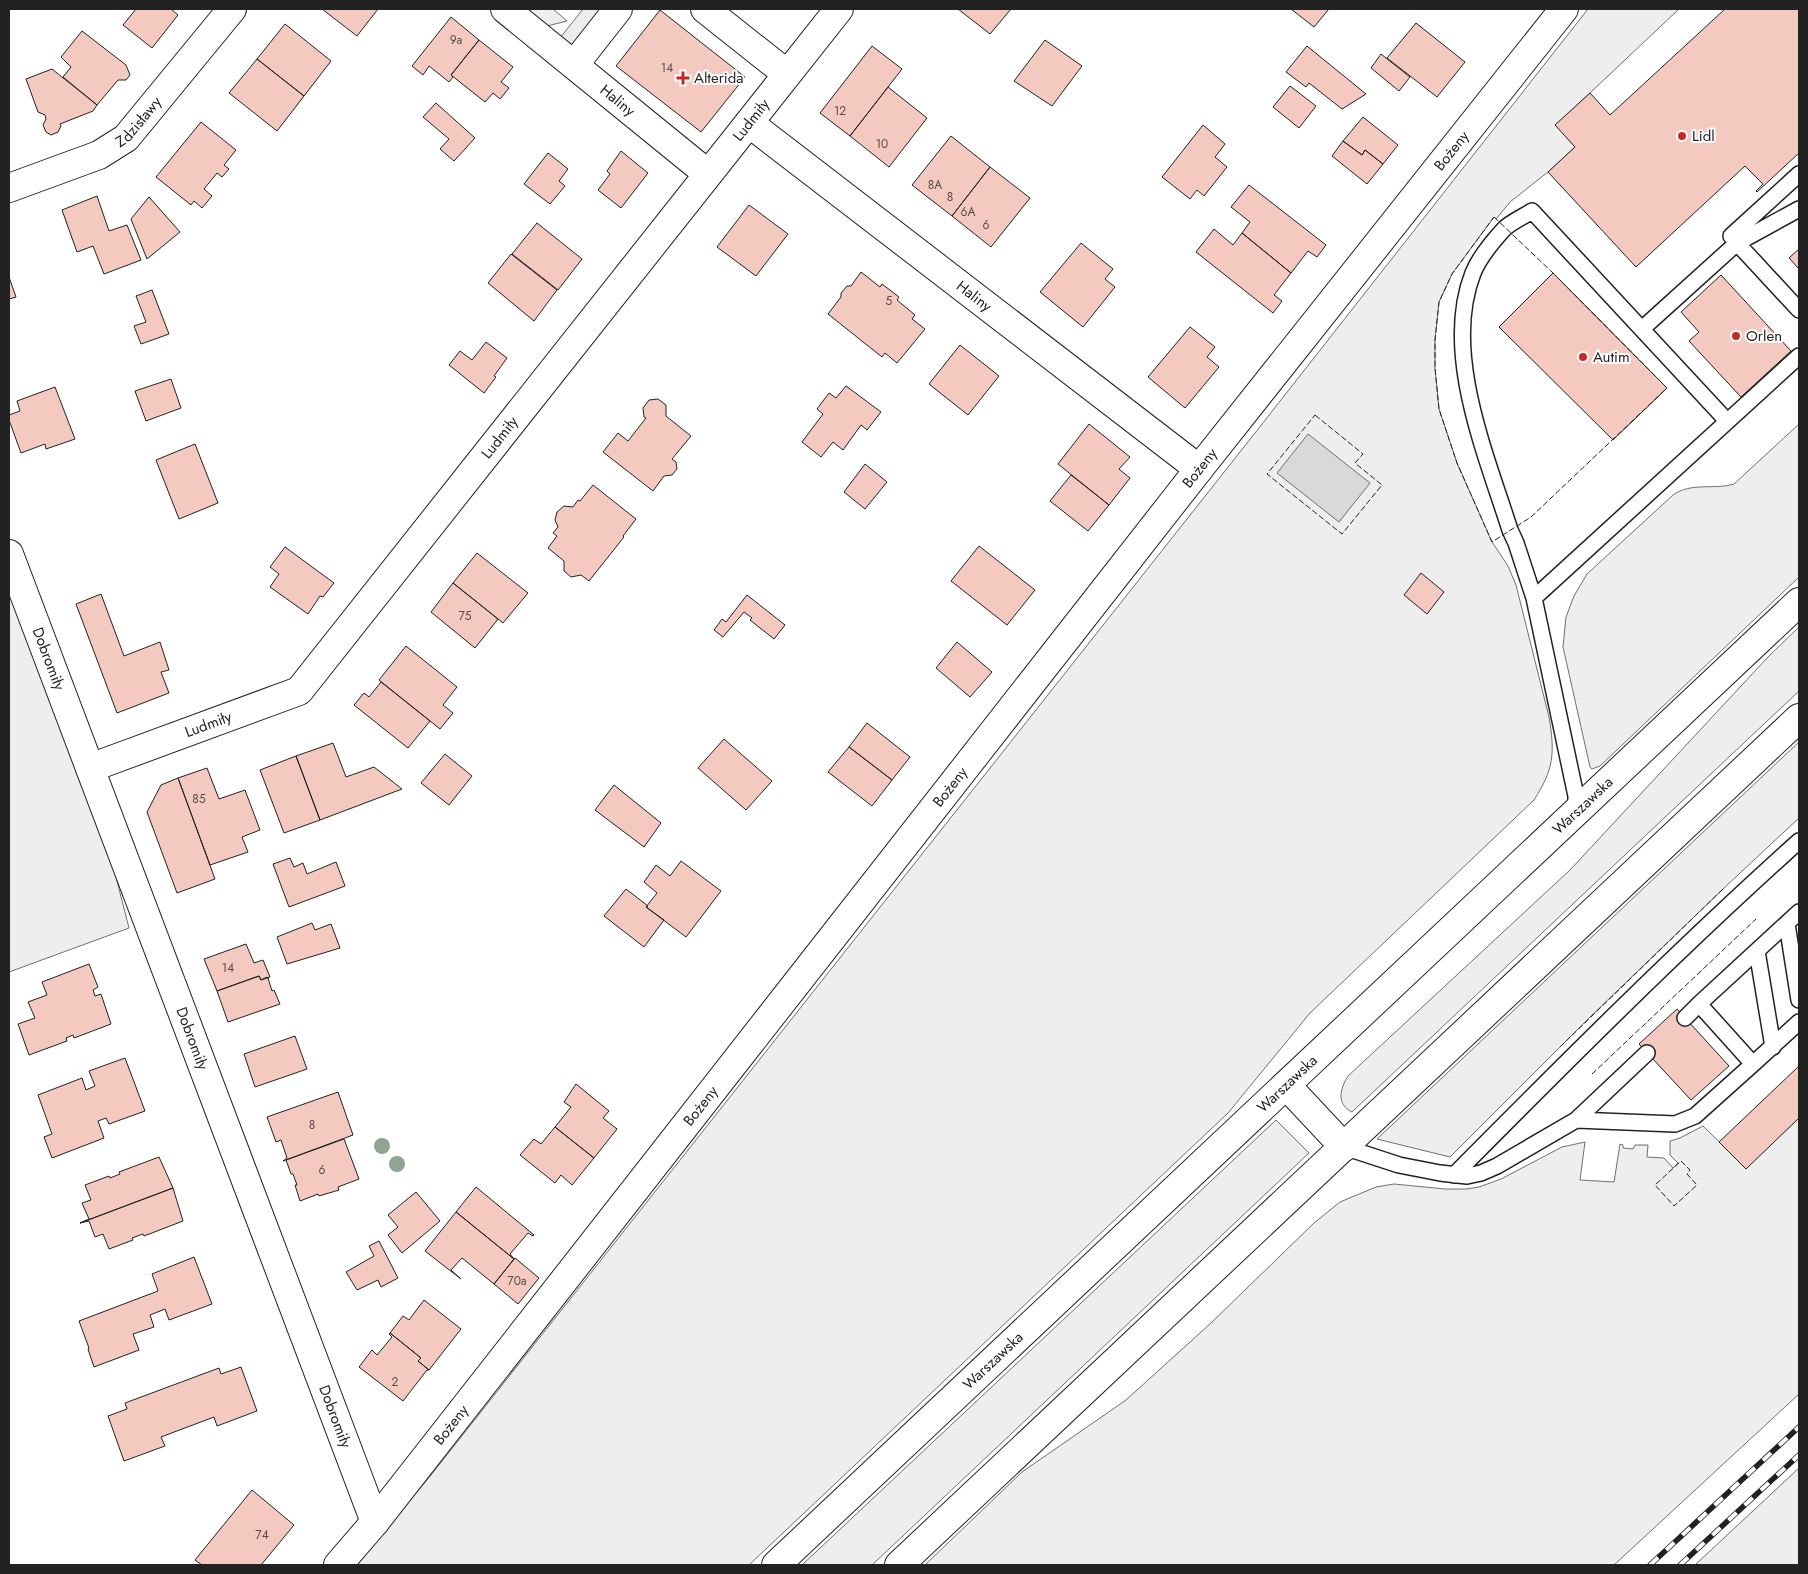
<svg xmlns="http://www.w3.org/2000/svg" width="1808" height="1574" font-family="Jost,sans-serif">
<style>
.green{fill:#eee;stroke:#6f6f6f}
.parking{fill:#ededed;stroke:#6f6f6f}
.water{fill:#d9d9d9;stroke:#6f6f6f}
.building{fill:#f3c9c0;stroke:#222}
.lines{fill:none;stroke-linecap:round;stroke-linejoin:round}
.service-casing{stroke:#222;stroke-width:18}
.minor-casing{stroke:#222;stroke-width:30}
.secondary-casing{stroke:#222;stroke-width:30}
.service{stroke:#fff;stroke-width:15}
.minor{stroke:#fff;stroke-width:28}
.secondary{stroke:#fff;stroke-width:28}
.rail-casing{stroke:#222;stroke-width:5.5}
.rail{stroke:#fff;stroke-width:4;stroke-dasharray:11;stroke-linecap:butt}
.fence{stroke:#222;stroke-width:1;stroke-dasharray:6 2.5;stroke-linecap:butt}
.tree{fill:#8da692}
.poi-dot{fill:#c62828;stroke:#fff;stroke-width:2}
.labels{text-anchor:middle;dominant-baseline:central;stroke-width:4;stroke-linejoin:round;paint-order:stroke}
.number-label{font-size:12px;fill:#564c4a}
.poi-label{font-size:15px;fill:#222;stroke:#fff;text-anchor:start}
.street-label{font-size:15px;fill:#222;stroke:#fff}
</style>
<rect width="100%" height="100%" fill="#fff"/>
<path class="green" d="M1588 9H1679L1556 125 1575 147 1548 172 1510 202 1496 219 1494 217 1452 274 1439 302 1435 340V368L1439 409 1457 463 1492 542 1508 566 1516 585 1549 717C1555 753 1554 769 1534 800L1310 1013 1228 1113 749 1565H357L431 1475 1255 433Z
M1799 424V577L1600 766 1592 769 1590 767 1563 647 1566 617 1574 596 1587 574 1673 495C1691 482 1714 490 1734 484Z
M9 557 84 752 129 928 9 972Z
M1799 627V691L1352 1112C1336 1104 1340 1089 1348 1076L1570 870 1768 657Z
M1799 742V818L1724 888 1590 1017 1450 1157 1377 1139Z
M1799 1118V1394L1614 1565H925L1022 1472 1126 1400 1211 1323 1314 1223 1340 1202 1376 1187 1394 1184 1445 1189H1466L1479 1187 1501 1179 1562 1147 1585 1142 1580 1180 1614 1182 1620 1144 1623 1145V1148L1633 1149 1635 1145H1648L1647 1157 1664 1158 1673 1168 1678 1163 1670 1155V1141L1680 1138 1703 1126 1746 1168Z
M1276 1120 1309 1153 872 1565H802Z
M1799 1468V1565H1695Z"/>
<path class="parking" d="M505 9H553L567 21 531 30Z
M583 9H618L582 55 560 38Z"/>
<path class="water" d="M1308 434 1370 483 1339 522 1277 473Z"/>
<path class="building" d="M136 9H171L178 15 152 48 123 25Z
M322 9H378L357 36Z
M958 9H1011L990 34Z
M1291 9H1329L1314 27Z
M1725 9H1799V153L1757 192 1756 191 1763 184 1745 166 1636 267 1548 172 1575 147 1555 125 1590 93 1610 115Z
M660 10 745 77 701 132 616 66Z
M451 17 479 40 451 75 453 77 449 82 429 66 423 75 412 66Z
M1416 23 1465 62 1437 97 1387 58Z
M285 24 331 61 304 96 257 59Z
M82 31 126 65 130 75 126 80H118L97 105 63 77 71 67 61 57Z
M479 40 513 67 501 82 509 88 500 99 493 93 485 102 451 75Z
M1045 40 1082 66 1052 106 1014 81Z
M872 46 902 69 850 136 820 113Z
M1307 46 1366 94 1342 109 1309 83 1306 87 1286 72Z
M1381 54 1410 77 1399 91 1371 68Z
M257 59 304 96 277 131 229 93Z
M52 69 97 105 93 111 60 124 61 126 58 132 51 135 46 132 43 125 46 119 45 115 38 112 26 79Z
M1290 86 1316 106 1299 128 1273 107Z
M888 87 927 118 889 167 850 136Z
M436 103 475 138 454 161 440 149 449 139 423 117Z
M1363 117 1398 145 1383 164 1365 150 1362 155 1343 141Z
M201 122 236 150 224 165 229 169 222 177 217 173 204 189 212 196 202 208 194 201 191 205 156 177Z
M1203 125 1225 144 1215 157 1227 167 1204 196 1197 190 1190 199 1162 177Z
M951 136 990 167 952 216 912 185Z
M1343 141 1362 155 1365 150 1383 164 1367 184 1332 156Z
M621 151 648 173 621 208 598 190 610 174 607 171Z
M548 153 568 169 559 181 565 186 550 204 524 184Z
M990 167 1030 198 991 247 952 216Z
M1249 185 1326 245 1317 257 1308 251 1291 273 1242 233 1250 222 1231 207Z
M97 196 109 231 127 225 141 260 104 274 93 246 77 252 62 210Z
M149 197 180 232 147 259 131 219Z
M749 205 788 234 756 276 717 247Z
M537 223 582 259 558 290 512 254Z
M1214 229 1233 245 1242 233 1291 273 1274 295 1282 301 1273 313 1196 252Z
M1081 243 1113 269 1105 279 1115 287 1083 327 1040 292Z
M1799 249V269L1789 258Z
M511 254 557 290 534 321 488 283Z
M861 272 880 287 882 284 899 297 897 300 915 315 912 319 925 329 897 363 885 353 882 357 828 314 841 297V293L847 286H851Z
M1553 273 1667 388 1613 440 1499 327Z
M1721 275 1791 351 1741 397 1689 341 1699 332 1681 312Z
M9 277 16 297 9 299Z
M152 290 169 334 141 344 134 326 146 322 136 296Z
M1190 327 1215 347 1207 357 1219 367 1185 408 1148 377Z
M486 342 507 358 494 376 496 377 484 393 449 365 460 351 472 360Z
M960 345 999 376 968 415 929 384Z
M171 379 181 408 146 421 135 391Z
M846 386 881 412 867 430 861 425 843 450 833 442 821 457 802 442 823 414 817 409 829 393 836 398Z
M55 387 75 439 46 449 45 444 21 453 9 420V415L20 411 17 401Z
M658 399 666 405V416L691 436 672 459 676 462 677 469 672 475 664 476 653 491 603 452 618 433 628 441 646 418 644 417 643 408 649 400Z
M1089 424 1130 457 1119 469 1130 478 1109 505 1058 464Z
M195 444 218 503 179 519 156 460Z
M865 464 887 482 865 509 844 492Z
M1071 475 1109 505 1088 531 1050 501Z
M593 485 636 519 623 536 624 537 589 581 581 575 571 577 564 571V561L548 548 557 536 553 533 558 527 555 520 557 512 564 506 573 507 578 500 580 501Z
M979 546 1035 590 1007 625 951 581Z
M285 547 334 583 323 597 320 596 308 614 270 587 279 574 270 567Z
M477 553 528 593 503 623 453 583Z
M1421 573 1444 592 1427 614 1404 595Z
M453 583 498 619 475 648 431 612Z
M101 594 124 656 160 642 169 670 161 672 169 693 117 713 76 604Z
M747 595 785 625 774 639 750 620 752 618 744 612 723 637 714 630 722 619 726 622Z
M957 642 992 672 970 697 936 668Z
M406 646 457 687 443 705 453 713 440 729 379 680Z
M381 682 430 721 408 748 354 705 364 693 369 697Z
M867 723 910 757 892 780 849 747Z
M724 739 772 781 746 810 698 768Z
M333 743 346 777 374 767 402 789 320 820 296 756Z
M849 747 892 780 872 806 828 772Z
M445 754 472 776 449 805 421 783Z
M296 756 320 820 284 833 260 770Z
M207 768 219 799 245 790 260 830 242 837 248 852 210 865 178 778Z
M178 778 215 879 177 893 147 812 161 785Z
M614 785 661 823 644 847 595 810Z
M290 858 294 867 303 863 307 874 336 862 345 886 289 907 273 864Z
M681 861 721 891 686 937 646 907 657 893 644 882 656 865 670 876Z
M626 889 648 906 646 907 664 920 644 947 604 916Z
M312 923 315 930 331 924 340 948 287 964 277 937Z
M246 944 254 963 263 960 270 977 261 980 259 976 217 991 204 959Z
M89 964 98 987 93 990 95 996 101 994 111 1024 74 1038 73 1035 66 1038 67 1041 29 1055 18 1024 35 1018 28 1002 47 995 42 982Z
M259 976 261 980 267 977 268 978 272 991 274 990 280 1004 228 1022 217 991Z
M1677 1009 1729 1066 1691 1100 1639 1044Z
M295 1036 307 1069 255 1087 244 1054Z
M125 1058 145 1111 109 1124 106 1118 98 1121 104 1138 52 1158 44 1137 52 1134 38 1095 82 1078 86 1090 95 1086 89 1071Z
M1799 1066V1118L1746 1169 1719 1142Z
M576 1084 609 1111 603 1118 617 1129 594 1158 555 1127 571 1107 564 1102Z
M338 1092 353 1135 283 1161 287 1158 281 1140 276 1142 267 1117Z
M555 1127 594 1158 572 1185 561 1175 555 1183 520 1155 534 1139 541 1144Z
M344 1139 359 1179 338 1187 339 1190 319 1196 318 1194 300 1201 295 1185H297L293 1174H291L286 1160Z
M159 1157 173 1188 80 1223 89 1219 82 1203 91 1200 85 1185 109 1176 110 1178 120 1174 119 1172Z
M476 1187 534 1235 533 1236 528 1233 510 1254 514 1259 456 1212Z
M173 1188 183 1221 144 1236 143 1234 132 1238 133 1240 109 1249 103 1234 95 1237 89 1221 80 1223Z
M416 1192 440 1221 402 1253 388 1235 398 1227 388 1215Z
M456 1212 514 1259 494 1284 462 1258 451 1270 461 1279 425 1251Z
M379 1241 398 1278 381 1287 378 1280 357 1290 346 1272 374 1256 369 1246Z
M194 1257 212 1304 169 1320 165 1309 150 1315 154 1327 133 1334 139 1350 94 1367 88 1349 89 1348 79 1321 158 1291 152 1274Z
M515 1258 539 1278 518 1304 494 1284Z
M424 1300 461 1329 429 1370 418 1361 421 1358 390 1333 403 1316 409 1320Z
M390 1333 421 1358 418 1361 429 1370H427L403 1401 359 1367 372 1350 377 1355 392 1337 389 1334Z
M241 1367 257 1411 217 1426 214 1417 161 1437 165 1446 124 1461 108 1416 127 1409 125 1403 219 1368 221 1374Z
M252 1490 294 1525 261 1565H202L195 1560Z"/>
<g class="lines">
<g class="service-casing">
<path id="service" d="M1799 209 1737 243 1799 310
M1643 328 1737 243 1731 236 1799 174
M1534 598 1799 356
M1572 812 1576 802V796L1534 598 1516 543 1510 530C1486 454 1442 352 1473 273 1479 258 1493 241 1504 229 1511 222 1523 217 1532 211L1727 421
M1787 924 1799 1000
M1757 951 1773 1047
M1685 1018 1699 1004
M1753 1064 1799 1022
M1576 1120 1675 1124 1695 1116 1753 1064 1699 1004 1799 912
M1344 1147 1399 1165 1440 1173 1467 1176 1481 1173 1497 1166 1576 1120 1647 1053
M1454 1175C1567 1061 1680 948 1799 841"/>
</g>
<g class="minor-casing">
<g id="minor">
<path id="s1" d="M505 9 708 174"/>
<path d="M705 9 787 74"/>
<path d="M574 65 618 9"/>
<path id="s2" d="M749 123 1199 469"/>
<path id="s3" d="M9 188 99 155 126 138 232 9"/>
<path id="s4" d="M9 554 375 1522"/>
<path id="s5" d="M90 768 299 691 839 9"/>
<path id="s6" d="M338 1565 375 1522 1199 469 1564 9"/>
</g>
</g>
<g class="secondary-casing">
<g id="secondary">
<path d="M1286 1085 1344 1147"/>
<path id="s7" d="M776 1565 1799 602"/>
<path d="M899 1565 1799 718"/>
</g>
</g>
<use href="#service" class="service"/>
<use href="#minor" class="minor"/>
<use href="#secondary" class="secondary"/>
<g class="rail-casing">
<path id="rail" d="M1650 1565 1799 1427
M1680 1565 1799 1455"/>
</g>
<use href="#rail" class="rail"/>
<path class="fence" d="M1494 217 1553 273 1667 388 1531 517 1492 542 1457 463 1439 409 1435 368V340L1439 302 1452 274Z
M1315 415 1363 454 1355 463 1382 485 1342 534 1267 474Z
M1560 1047 1724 888
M1592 1074 1756 919
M1681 1161 1690 1170 1687 1174 1697 1185 1674 1206 1655 1185Z"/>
</g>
<g class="tree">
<circle cx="382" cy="1146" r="8"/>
<circle cx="397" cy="1164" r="8"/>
</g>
<g class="poi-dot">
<path d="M680.5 70.5h5v5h5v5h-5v5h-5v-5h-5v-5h5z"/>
<circle cx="1682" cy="136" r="5"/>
<circle cx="1736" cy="336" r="5"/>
<circle cx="1583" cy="357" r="5"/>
</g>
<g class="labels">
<g class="number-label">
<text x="456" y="40">9a</text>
<text x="667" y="68">14</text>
<text x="840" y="111">12</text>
<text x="882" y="144">10</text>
<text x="935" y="185">8A</text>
<text x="950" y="197">8</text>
<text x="968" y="212">6A</text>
<text x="986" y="225">6</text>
<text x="889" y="301">5</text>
<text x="465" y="616">75</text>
<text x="199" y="799">85</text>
<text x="228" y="968">14</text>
<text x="312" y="1125">8</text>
<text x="322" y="1170">6</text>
<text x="517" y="1281">70a</text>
<text x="395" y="1382">2</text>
<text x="262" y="1535">74</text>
</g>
<g class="poi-label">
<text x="694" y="78">Alterida</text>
<text x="1692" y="136">Lidl</text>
<text x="1746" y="336">Orlen</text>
<text x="1593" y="357">Autim</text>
</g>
<g class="street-label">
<text stroke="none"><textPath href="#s1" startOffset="145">Haliny</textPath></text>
<text stroke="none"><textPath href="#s3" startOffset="148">Zdzisławy</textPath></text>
<text stroke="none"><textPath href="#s5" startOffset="951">Ludmiły</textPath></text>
<text stroke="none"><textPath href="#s6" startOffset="1800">Bożeny</textPath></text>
<text stroke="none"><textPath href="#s2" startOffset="284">Haliny</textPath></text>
<text stroke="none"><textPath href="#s5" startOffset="546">Ludmiły</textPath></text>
<text stroke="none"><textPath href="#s6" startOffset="1395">Bożeny</textPath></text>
<text stroke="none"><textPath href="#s4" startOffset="112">Dobromiły</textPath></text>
<text stroke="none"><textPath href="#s5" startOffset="126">Ludmiły</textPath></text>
<text stroke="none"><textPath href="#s6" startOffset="990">Bożeny</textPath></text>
<text stroke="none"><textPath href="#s7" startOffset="1108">Warszawska</textPath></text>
<text stroke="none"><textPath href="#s4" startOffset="518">Dobromiły</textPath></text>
<text stroke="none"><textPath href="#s7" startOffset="702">Warszawska</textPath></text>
<text stroke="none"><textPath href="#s6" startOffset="585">Bożeny</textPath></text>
<text stroke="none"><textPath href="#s7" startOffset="298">Warszawska</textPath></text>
<text stroke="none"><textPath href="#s4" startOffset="922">Dobromiły</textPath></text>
<text stroke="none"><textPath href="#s6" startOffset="180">Bożeny</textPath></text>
</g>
</g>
<rect width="1808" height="1574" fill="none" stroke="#222222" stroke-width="20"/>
</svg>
